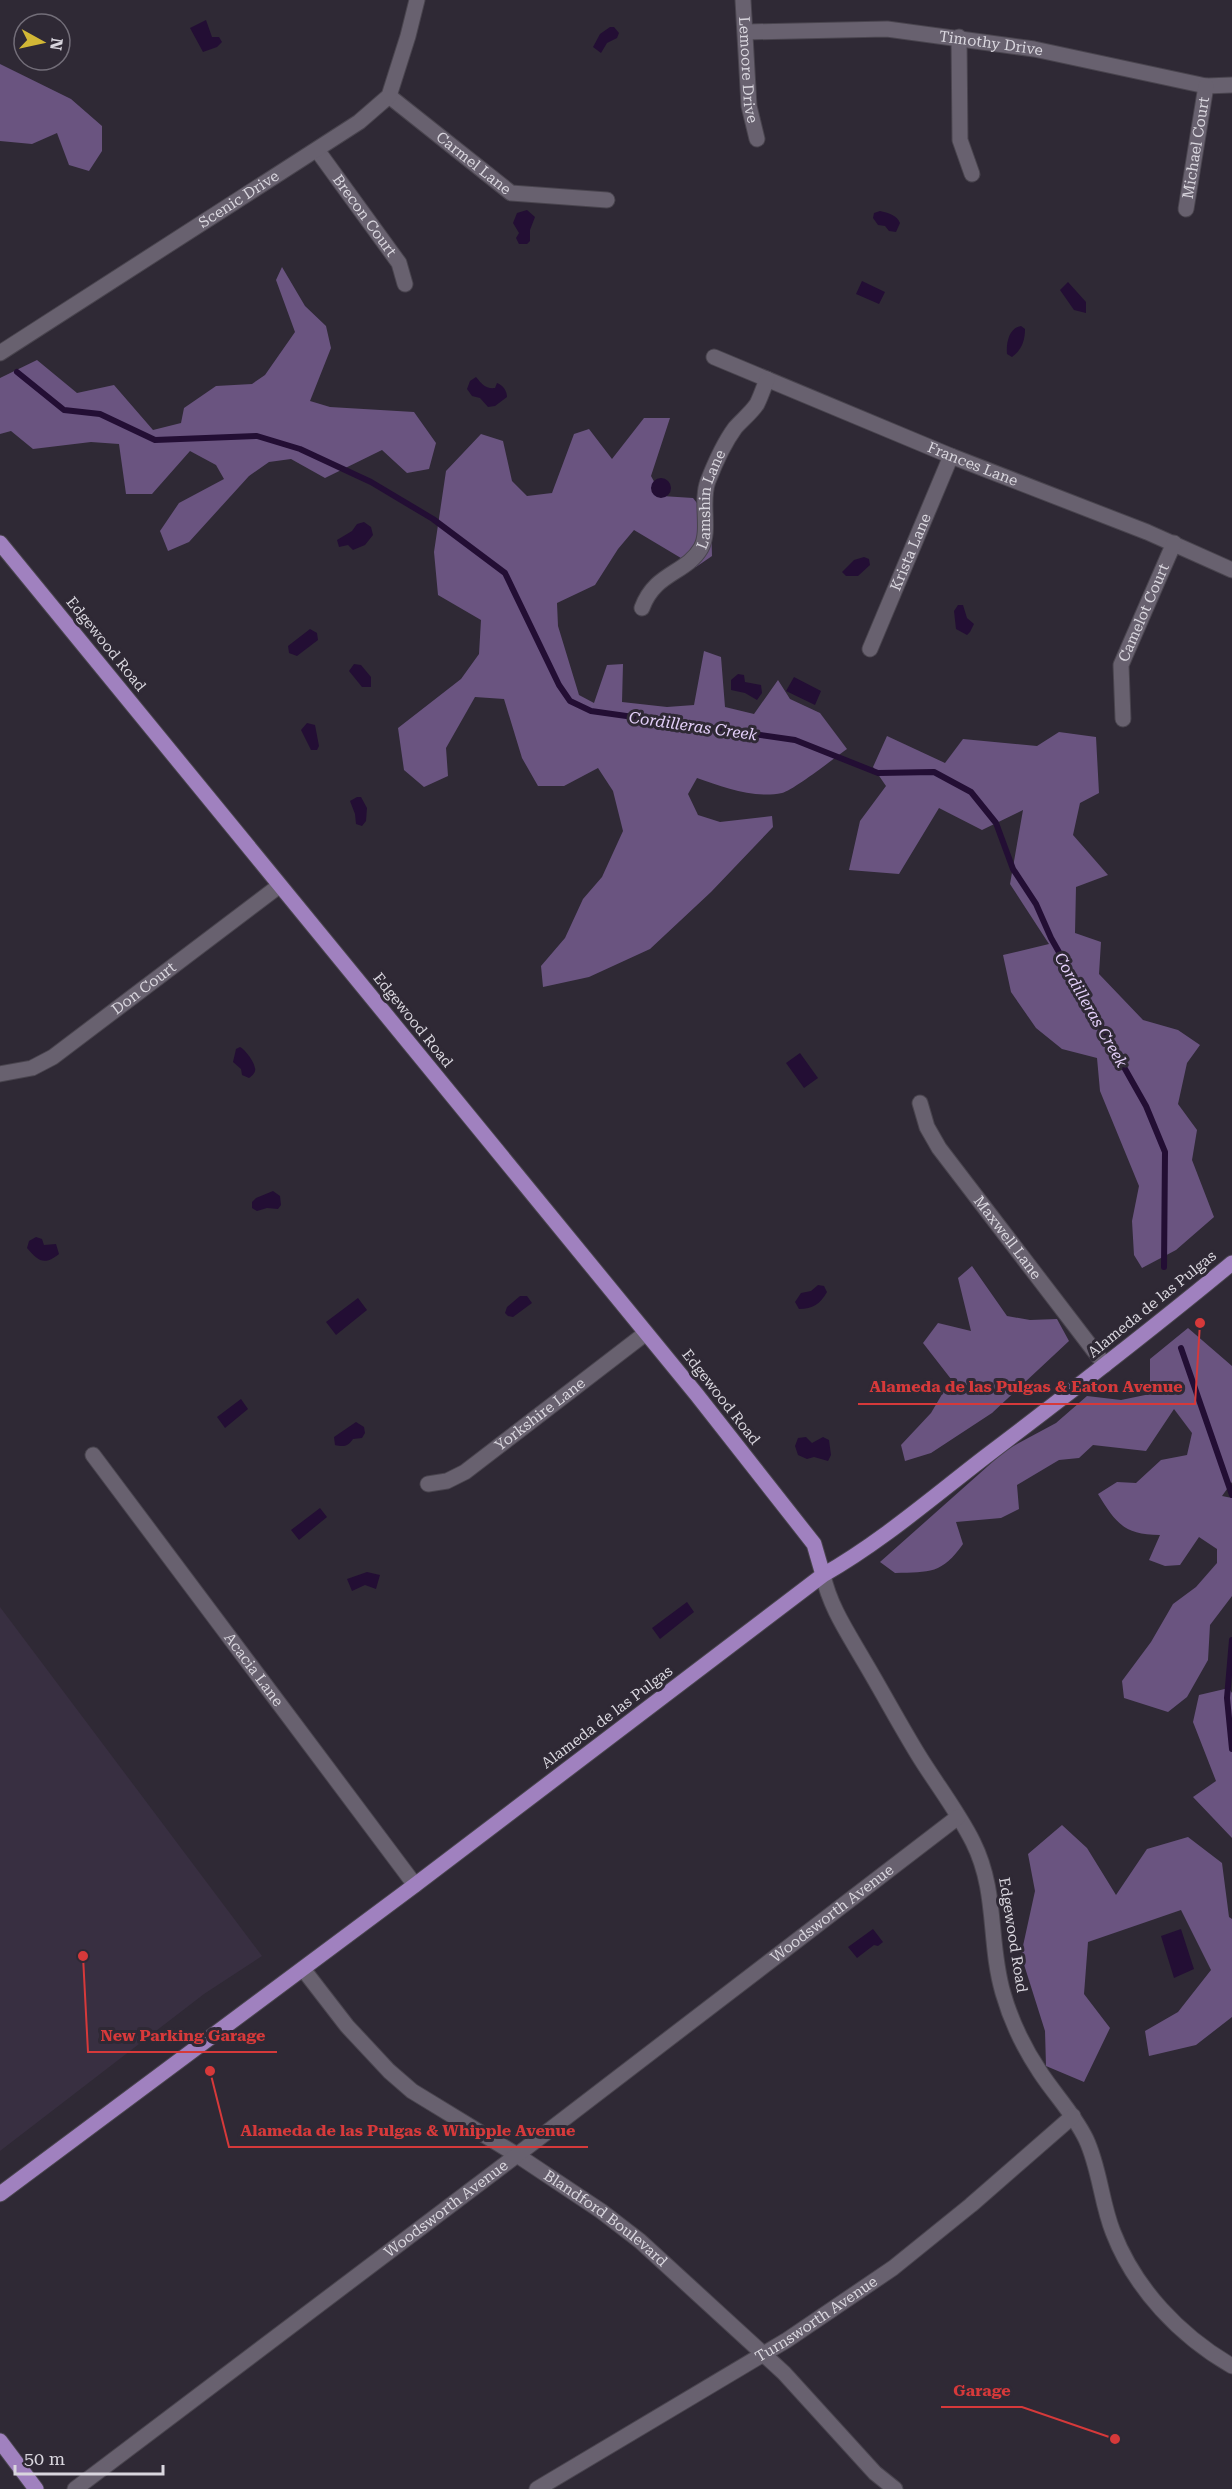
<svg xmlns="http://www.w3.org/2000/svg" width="1232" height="2489" font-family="'Roboto Serif',serif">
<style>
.built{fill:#382f41}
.forest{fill:#6a5480}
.water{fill:#230e34}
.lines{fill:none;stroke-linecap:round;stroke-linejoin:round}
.stream{stroke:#230e34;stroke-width:6}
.minor-casing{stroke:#49444e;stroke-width:17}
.major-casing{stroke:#49444e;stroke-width:17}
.minor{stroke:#68616f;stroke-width:15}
.major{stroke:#a081bf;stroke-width:15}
.labels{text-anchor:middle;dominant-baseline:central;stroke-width:6;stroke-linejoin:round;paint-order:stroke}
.street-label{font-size:15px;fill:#d9d6de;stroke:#2f2935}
.water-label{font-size:16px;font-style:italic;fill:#e4d0fa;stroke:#2f2935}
.leader{fill:none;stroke:#d6393a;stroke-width:2}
.callout-dot{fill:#d6393a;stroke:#2f2935;stroke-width:2}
.callout-label{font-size:16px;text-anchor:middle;font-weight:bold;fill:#d6393a;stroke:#2f2935;stroke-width:6;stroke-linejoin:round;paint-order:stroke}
</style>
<rect width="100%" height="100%" fill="#2f2935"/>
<path class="built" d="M0 1607 262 1956 204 1994 0 2151Z"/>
<path class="forest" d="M0 64 71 99 102 126V151L89 171 69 165 57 133 32 144 0 141Z
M282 267 305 306 326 326 331 348 310 401 330 407 414 412 436 443 429 469 407 473 382 450 325 478 291 459 269 462 249 476 189 542 168 551 160 531 179 503 224 479 216 465 190 451 152 494H126L119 444 91 442 33 449 11 431 0 434V378L37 360 77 393 114 385 153 430 181 423 184 408 216 386 252 384 265 375 295 332 276 280Z
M644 418H670L651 476 662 496 693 498 711 521 712 556 696 567 634 530 618 549 595 585 557 603 558 626 579 695 594 703 607 665 623 664 622 702 667 707 694 705 704 651 721 657 725 707 754 714 778 680 790 699 820 713 847 749C834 758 794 790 782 793 754 799 723 787 697 778L688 794 698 815 720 822 772 816 773 827 711 892 650 949 589 977 543 987 541 966 565 938 583 899 602 877 623 831 613 791 598 768 564 786H538L522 758 504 699 475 697 446 748 448 776 424 787 404 770 398 728 461 679 479 654 481 620 438 595 434 552 446 471 481 434 503 441 512 481 527 496 552 493 574 434 589 429 612 459Z
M1059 732 1096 737 1099 793 1080 803 1073 835 1108 875 1076 887 1075 933 1101 942 1099 974 1143 1020 1178 1030 1200 1045 1187 1063 1178 1104 1197 1130 1192 1160 1214 1217 1176 1250 1142 1268 1134 1255 1132 1221 1139 1186 1100 1091 1097 1058 1062 1049 1036 1028 1011 992 1003 955 1049 944 1010 884 1023 810 982 830 939 808 899 874 849 870 860 821 886 786 873 767 887 736 945 763 963 739 1037 746Z
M972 1266 1007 1316 1030 1320 1057 1319 1069 1341 992 1413 931 1453 905 1461 901 1445 931 1413 951 1379 923 1343 938 1323 971 1331 958 1278Z
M1188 1328 1232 1366V1482L1222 1496 1232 1498V1596L1210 1625 1208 1660 1187 1697 1168 1712 1124 1698 1122 1681 1151 1642 1173 1604 1196 1587 1217 1563V1549L1199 1537 1180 1565 1165 1566 1149 1560 1160 1535C1124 1535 1116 1523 1098 1494L1117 1482 1136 1483 1161 1460 1187 1455 1192 1433 1174 1409 1146 1451 1093 1445 1079 1458 1059 1460 1017 1485 1019 1509 1001 1518 956 1522 963 1544C942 1574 930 1572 895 1573L880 1562 1006 1450 1056 1423 1087 1396 1121 1400 1150 1394V1359Z
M1229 1688 1232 1693V1838L1193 1797 1216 1781 1193 1722 1199 1695Z
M1062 1825 1087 1848 1116 1895 1147 1849 1188 1837 1222 1863 1229 1917 1232 1919V2017L1196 2045 1149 2056 1145 2031 1178 2012 1211 1970 1181 1910 1088 1942 1084 1994 1110 2028 1084 2082 1046 2066 1045 2031 1021 1955 1035 1891 1028 1854Z"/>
<path class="water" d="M206 20 212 37H219L222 42 217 47 203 52 190 28Z
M610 27H614L619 33 617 38 607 43 601 53 593 47 600 34Z
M527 210 535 217 530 230V241L527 244H519L516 238 519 233 513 223 517 213Z
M880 211C888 213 897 215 900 223L896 232 889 231 885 226 878 225 873 218 874 213Z
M862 281 885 292 879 304 856 294Z
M1068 282 1086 302V313L1074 310 1060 290Z
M1021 326 1025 329C1025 340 1022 350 1012 357L1007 354C1006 343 1009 328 1021 326Z
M476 377C482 384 485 389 495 388L497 383C503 385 507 391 507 397L495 406 488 407 480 398 472 396 467 389 470 381Z
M651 488a10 10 0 1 1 20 0a10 10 0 1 1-20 0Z
M364 522 371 527 373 535 365 545 353 550 348 545 339 547 337 540 352 531 357 524Z
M864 557 869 559 870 565 858 576H846L842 572 854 560Z
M958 605H963L967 618 974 624 970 632 967 635 956 629 954 611Z
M310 629 317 633 318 640 297 656 289 653 288 646Z
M354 664 361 665 371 677V687H362L349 671Z
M738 674 744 675 745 682 761 685 762 693 757 700 745 693 731 690V680Z
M794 677 821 691 815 705 786 691Z
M307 723 315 725 319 746 317 750H311L301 730Z
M357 797H361L367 808 366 821 362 826 356 824 355 814 350 801Z
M240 1047C245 1049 257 1065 255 1071 255 1073 251 1077 249 1078L242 1075 241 1069 233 1062 236 1049Z
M800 1053 818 1078 804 1088 786 1063Z
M273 1191 280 1196 281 1205 278 1209 267 1208 257 1211 252 1208V1202L256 1198Z
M36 1237 42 1239 44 1245 56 1244 59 1254C44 1266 38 1261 27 1248L29 1241Z
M818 1285 824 1286 827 1292C820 1304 813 1309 799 1309L795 1302 801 1293 811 1291Z
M520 1296H527L532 1303 513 1317 508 1316 505 1313 507 1307Z
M358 1298 367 1310 336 1335 326 1322Z
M241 1399 248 1409 225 1428 217 1417Z
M356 1422 364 1427 365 1433 362 1438 353 1439C348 1447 343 1447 335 1445L334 1437Z
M806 1437 812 1443 823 1437 829 1440 831 1455 828 1461 814 1457 807 1459 798 1455 795 1446 798 1438Z
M320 1508 327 1517 299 1540 291 1530Z
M367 1572 380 1575 376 1589 365 1585 352 1591 347 1579Z
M687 1602 694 1612 660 1639 652 1628Z
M873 1929 883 1942 878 1946 874 1945 857 1958 848 1947Z
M1181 1929 1194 1969 1174 1978 1161 1936Z"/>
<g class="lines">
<path class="stream" d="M17 372 64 410 100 414 155 440 257 436 300 449 371 482 433 519 505 573 559 685 570 701 591 711 795 740 878 773 934 772 971 792 996 823 1013 869 1036 904 1051 938 1146 1106 1165 1152 1164 1267
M1181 1348 1232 1495
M1232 1640 1227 1698 1232 1749"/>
<g class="minor-casing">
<g id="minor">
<path id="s1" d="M743 0 749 106 757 139"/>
<path id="s2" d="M746 32 887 29 1034 49 1206 86 1232 85"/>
<path d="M959 37 960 140 972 174"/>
<path id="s3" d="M389 96 511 193 607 200"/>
<path id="s4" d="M317 150 399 263 405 284"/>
<path id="s5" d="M1186 209 1206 86"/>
<path id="s6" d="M0 353 359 122 389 96 408 36 417 0"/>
<path id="s7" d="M714 357 951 456 1147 532 1232 570"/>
<path id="s8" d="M642 608C655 572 686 574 701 548 711 530 700 502 708 481 715 463 724 443 735 428 742 420 751 413 757 404 761 396 764 387 767 379"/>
<path id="s9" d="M870 649 951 456"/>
<path id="s10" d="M1123 719 1121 665 1174 543"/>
<path id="s11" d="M0 1074 32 1068 53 1057 279 886"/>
<path id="s12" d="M920 1103 927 1127 939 1148 1105 1365"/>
<path id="s13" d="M93 1455 415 1885"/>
<path id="s14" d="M428 1484 447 1481 465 1472 646 1333"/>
<path d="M823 1575C830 1607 848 1633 864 1661 883 1693 900 1725 919 1756 937 1785 958 1812 973 1842 998 1892 988 1942 1003 1993 1011 2021 1024 2048 1040 2072 1055 2095 1074 2114 1086 2139 1100 2169 1101 2202 1113 2232 1135 2289 1180 2336 1232 2366"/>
<path id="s15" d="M303 1969 347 2026 389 2071 412 2091 517 2155 601 2211 640 2241 784 2373 875 2473 895 2489"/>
<path id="s16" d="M75 2489 517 2155 958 1817"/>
<path id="s17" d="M537 2489 787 2340 893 2268 971 2205 1073 2116"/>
</g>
</g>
<g class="major-casing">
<path id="major" d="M0 543 697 1395 814 1544 823 1575
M0 2194 415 1885 823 1575C881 1542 933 1497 985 1457 1068 1394 1151 1330 1232 1263
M0 2441 36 2489"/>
</g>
<use href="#minor" class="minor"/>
<use href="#major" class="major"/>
</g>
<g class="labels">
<g class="street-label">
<text stroke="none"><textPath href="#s2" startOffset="246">Timothy Drive</textPath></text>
<text stroke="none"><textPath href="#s1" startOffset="70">Lemoore Drive</textPath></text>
<text stroke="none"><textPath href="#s5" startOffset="62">Michael Court</textPath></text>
<text stroke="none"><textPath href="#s3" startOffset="108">Carmel Lane</textPath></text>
<text stroke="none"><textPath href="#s6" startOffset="284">Scenic Drive</textPath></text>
<text stroke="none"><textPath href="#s4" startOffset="81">Brecon Court</textPath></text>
<text stroke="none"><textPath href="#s7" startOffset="280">Frances Lane</textPath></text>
<text stroke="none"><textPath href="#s8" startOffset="136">Lamshin Lane</textPath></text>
<text stroke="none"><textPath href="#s9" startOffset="105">Krista Lane</textPath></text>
<text stroke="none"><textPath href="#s10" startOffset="111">Camelot Court</textPath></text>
<text transform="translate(106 644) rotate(51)">Edgewood Road</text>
<text stroke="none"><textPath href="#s11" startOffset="170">Don Court</textPath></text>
<text transform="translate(413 1020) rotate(51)">Edgewood Road</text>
<text stroke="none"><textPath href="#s12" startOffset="162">Maxwell Lane</textPath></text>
<text transform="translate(1152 1304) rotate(-39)">Alameda de las Pulgas</text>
<text transform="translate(721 1397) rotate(52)">Edgewood Road</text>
<text stroke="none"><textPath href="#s14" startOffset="134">Yorkshire Lane</textPath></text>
<text stroke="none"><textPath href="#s13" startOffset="268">Acacia Lane</textPath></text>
<text transform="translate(607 1717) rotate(-37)">Alameda de las Pulgas</text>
<text stroke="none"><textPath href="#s16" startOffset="951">Woodsworth Avenue</textPath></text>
<text transform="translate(1013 1935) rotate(81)">Edgewood Road</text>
<text stroke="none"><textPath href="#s16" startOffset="465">Woodsworth Avenue</textPath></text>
<text stroke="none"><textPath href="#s15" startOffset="396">Blandford Boulevard</textPath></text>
<text stroke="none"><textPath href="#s17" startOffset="327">Turnsworth Avenue</textPath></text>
</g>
<g class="water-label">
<text transform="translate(693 726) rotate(8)">Cordilleras Creek</text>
<text transform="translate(1091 1010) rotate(60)">Cordilleras Creek</text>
</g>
</g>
<path class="leader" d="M1200 1323L1195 1404H858M83 1956L88 2052H277M210 2071L229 2147H588M1115 2439L1022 2407H941"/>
<g class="callout-dot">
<circle cx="1200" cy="1323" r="6"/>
<circle cx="83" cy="1956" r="6"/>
<circle cx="210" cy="2071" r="6"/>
<circle cx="1115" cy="2439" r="6"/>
</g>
<g class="callout-label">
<text x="1026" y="1392">Alameda de las Pulgas &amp; Eaton Avenue</text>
<text x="183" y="2041">New Parking Garage</text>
<text x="408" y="2136">Alameda de las Pulgas &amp; Whipple Avenue</text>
<text x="982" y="2396">Garage</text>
</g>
<g transform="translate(42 42) rotate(98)"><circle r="28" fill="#2f2935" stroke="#736e79" stroke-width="1.5"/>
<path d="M0-4.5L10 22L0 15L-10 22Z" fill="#d2b736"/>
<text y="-9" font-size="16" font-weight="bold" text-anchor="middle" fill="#d9d6de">N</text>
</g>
<path d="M15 2465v9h148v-9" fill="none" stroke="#d9d6de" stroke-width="3"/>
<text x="24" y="2465" font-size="18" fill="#d9d6de" stroke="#2f2935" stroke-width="4.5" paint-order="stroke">50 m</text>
</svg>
